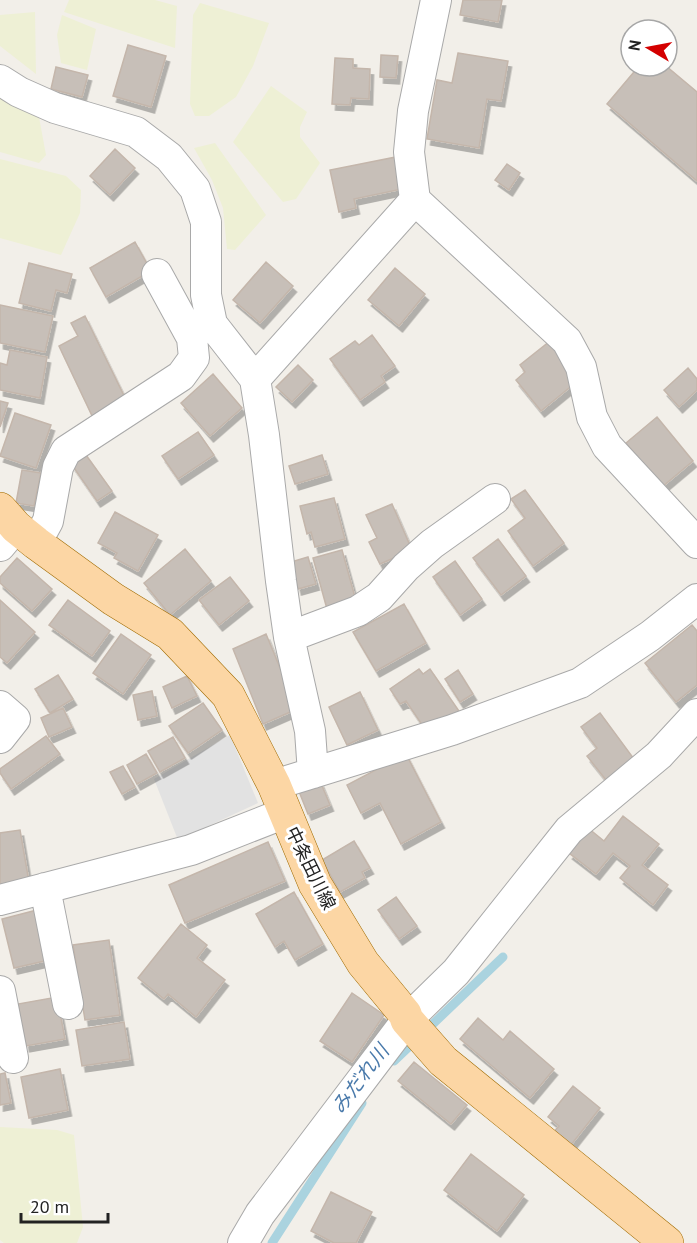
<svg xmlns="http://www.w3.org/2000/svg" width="697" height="1243" font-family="'PT Sans','Noto Sans JP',sans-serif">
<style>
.farmland{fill:#eef0d5}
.parking{fill:#e2e2e2}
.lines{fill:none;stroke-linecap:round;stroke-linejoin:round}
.stream{stroke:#aad3df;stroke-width:9}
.building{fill:#c7bfb8;stroke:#c4b6ab;stroke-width:1.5;filter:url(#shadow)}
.minor-casing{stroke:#a9a9a9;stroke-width:32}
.major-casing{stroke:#a06b00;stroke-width:34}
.minor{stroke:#fff;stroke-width:30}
.major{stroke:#fcd6a4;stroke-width:33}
.labels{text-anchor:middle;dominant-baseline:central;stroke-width:6;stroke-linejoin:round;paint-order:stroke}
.street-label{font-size:18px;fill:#222;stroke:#fff}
.water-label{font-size:20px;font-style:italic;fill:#4a7aab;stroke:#fff}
</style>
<defs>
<filter id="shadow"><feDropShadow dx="3.5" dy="6" stdDeviation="0" flood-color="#0004"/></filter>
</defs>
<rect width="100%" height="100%" fill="#f2efe9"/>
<path class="farmland" d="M69 0H155L177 6 175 48 64 12Z
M200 3 269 23 253 66 236 97 209 116H195L190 104 193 15Z
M35 12 36 74 0 46V15Z
M62 15 96 29 87 70 61 63 57 35Z
M271 86 307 112 300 127V137L320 163 296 199 283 202 233 142Z
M0 96 39 117 46 155 39 163 0 152Z
M215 143 266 215 235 250 227 249 223 208 212 180 194 148Z
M0 159 66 176 81 190 80 213 61 255 0 238Z
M0 1127 57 1130 74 1135 83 1227 77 1243H4L0 1240Z"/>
<path class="parking" d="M230 735 258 803 178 840 154 779Z"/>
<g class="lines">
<path class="stream" d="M394 1061 503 957
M272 1243 362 1103"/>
</g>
<path class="building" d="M463 0H502L498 22 460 15Z
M128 45 166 56 151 107 113 96Z
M458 53 508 61 501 101 487 99 479 148 427 139 437 80 452 83Z
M381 55 398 56 396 78 380 77Z
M335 58 353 59V68L370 69 369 99 351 98 350 105 332 104Z
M639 66H666L697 92V181L607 104Z
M56 67 88 75 82 97 51 89Z
M115 149 135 168 110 195 90 176Z
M396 157 402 189 354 199 356 208 339 212 330 170Z
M507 164 520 173 509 190 495 180Z
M135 242 151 271 106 297 90 268Z
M266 262 293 286 260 323 233 300Z
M29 263 72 274 67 293 56 290 51 311 19 303Z
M395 268 425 294 399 326 368 300Z
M0 305 53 316 45 352 0 343Z
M85 316 129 406 95 422 59 346 78 336 71 323Z
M372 335 395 366 381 376 385 382 360 400 330 359 355 341 359 345Z
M550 341 580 379 541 411 516 380 525 372 520 365Z
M10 350 47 357 40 398 0 390V363L7 365Z
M298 365 313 380 292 402 276 387Z
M688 368 697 379V390L679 407 664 390Z
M213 374 242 408 210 436 181 403Z
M0 401 8 403 0 427Z
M15 413 51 425 36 468 0 456Z
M657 417 693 461 662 487 626 443Z
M198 432 214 455 178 479 162 456Z
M86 455 112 491 97 501 72 465Z
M322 455 328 474 295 484 289 466Z
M22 470 41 473 34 506 16 503Z
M525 490 564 543 533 566 508 531 525 518 511 499Z
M334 498 345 539 315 547 311 532 307 534 300 506Z
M392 504 412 550 380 564 369 542 377 538 366 515Z
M115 512 158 535 138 571 114 558 117 553 98 543Z
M498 539 526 576 501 595 473 558Z
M185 549 211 581 170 615 144 583Z
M342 550 356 601 327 609 313 558Z
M308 557 316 584 298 589 291 562Z
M17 558 52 589 32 611 0 583V577Z
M455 561 482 599 460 615 433 577Z
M230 577 249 601 219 625 199 600Z
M0 600 35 632 7 663 0 657Z
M68 600 110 631 92 656 49 625Z
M404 604 426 643 376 671 353 632Z
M692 625 697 631V685L676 702 645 663Z
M121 634 151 655 123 694 93 673Z
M266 634 297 709 263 724 233 649Z
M419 669 423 674 430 669 461 714 429 735 406 701 400 704 390 689Z
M458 670 473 694 460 702 445 679Z
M58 675 73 699 50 713 35 689Z
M187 676 197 696 172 708 163 687Z
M152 691 157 716 138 720 133 695Z
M360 692 378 730 347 745 329 707Z
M203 703 222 730 188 753 169 726Z
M63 708 72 727 49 737 41 718Z
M600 713 634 759 606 780 587 756 597 748 581 727Z
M46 736 60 754 11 789 0 773V769Z
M173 737 185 758 160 772 148 751Z
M146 754 157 773 137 784 127 765Z
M406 754 441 822 401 844 380 803 361 813 347 785Z
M123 766 135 787 122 794 110 772Z
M320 781 330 805 308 814 298 789Z
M623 816 659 844 642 865 668 885 653 905 620 878 630 866 613 853 596 874 569 853 588 828 604 841Z
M20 830 29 882 0 887V833Z
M354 841 370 868 362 872 365 878 340 892 322 860Z
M268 842 285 881 185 923 169 885Z
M294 892 323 944 295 960 284 941 275 947 256 914Z
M396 897 417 926 399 939 378 910Z
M37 910 49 960 14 968 2 919Z
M181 924 207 945 197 958 225 980 196 1017 168 994 164 999 138 978Z
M109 940 120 1015 85 1020 73 945Z
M352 993 384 1015 352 1062 320 1041Z
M57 997 65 1039 26 1046 18 1004Z
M478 1018 503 1040 510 1031 554 1069 530 1098 460 1039Z
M124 1022 130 1059 82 1066 76 1030Z
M414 1062 467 1105 451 1124 398 1081Z
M60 1069 68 1110 29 1118 21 1077Z
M5 1073 11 1103 0 1105V1074Z
M573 1086 600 1108 567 1150 550 1136 559 1126 548 1117Z
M471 1154 524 1195 497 1231 444 1190Z
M331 1192 372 1212 356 1243H334L311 1231Z"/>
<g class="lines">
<g class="minor-casing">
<path id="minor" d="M436 0 413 111 409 152 415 200 567 341 581 367 592 417 607 446 697 543
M0 80 19 92 55 108 136 132 169 157 195 189 206 222V295L212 324 255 379 264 435 281 581 289 637 310 731 313 773
M255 379 415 200
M36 543 48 521 58 467 66 451 181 376 194 358 192 338 157 274
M0 546 16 527
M289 637 358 611 379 597 406 567 432 544 495 499
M0 706 15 719 0 738
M274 785 452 730 580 683 650 636 697 599
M45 888 68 1004
M0 900 191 850 285 813
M0 991 13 1058
M243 1243 260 1214 407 1020 456 972 569 830 659 755 697 714"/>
</g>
<g class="major-casing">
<path id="major" d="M0 509 16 527 36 543 113 599 170 634 228 695 274 785 315 884 363 963 405 1014 407 1020 443 1061 667 1243"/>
</g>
<use href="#minor" class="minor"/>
<use href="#major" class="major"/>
</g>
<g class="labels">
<g class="street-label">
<text transform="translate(311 868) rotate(64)">中条田川線</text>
</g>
<g class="water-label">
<text transform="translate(360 1079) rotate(-53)">みだれ川</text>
</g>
</g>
<g transform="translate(649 48) rotate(280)"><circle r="28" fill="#ffffff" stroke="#a7a7a7" stroke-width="1.5"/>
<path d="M0-4.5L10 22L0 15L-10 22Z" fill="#d40000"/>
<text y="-9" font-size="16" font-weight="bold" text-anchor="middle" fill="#222222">N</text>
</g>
<path d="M21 1213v9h87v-9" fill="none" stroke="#222222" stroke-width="3"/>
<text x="30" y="1213" font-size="18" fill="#222222" stroke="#ffffff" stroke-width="4.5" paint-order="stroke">20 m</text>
</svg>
